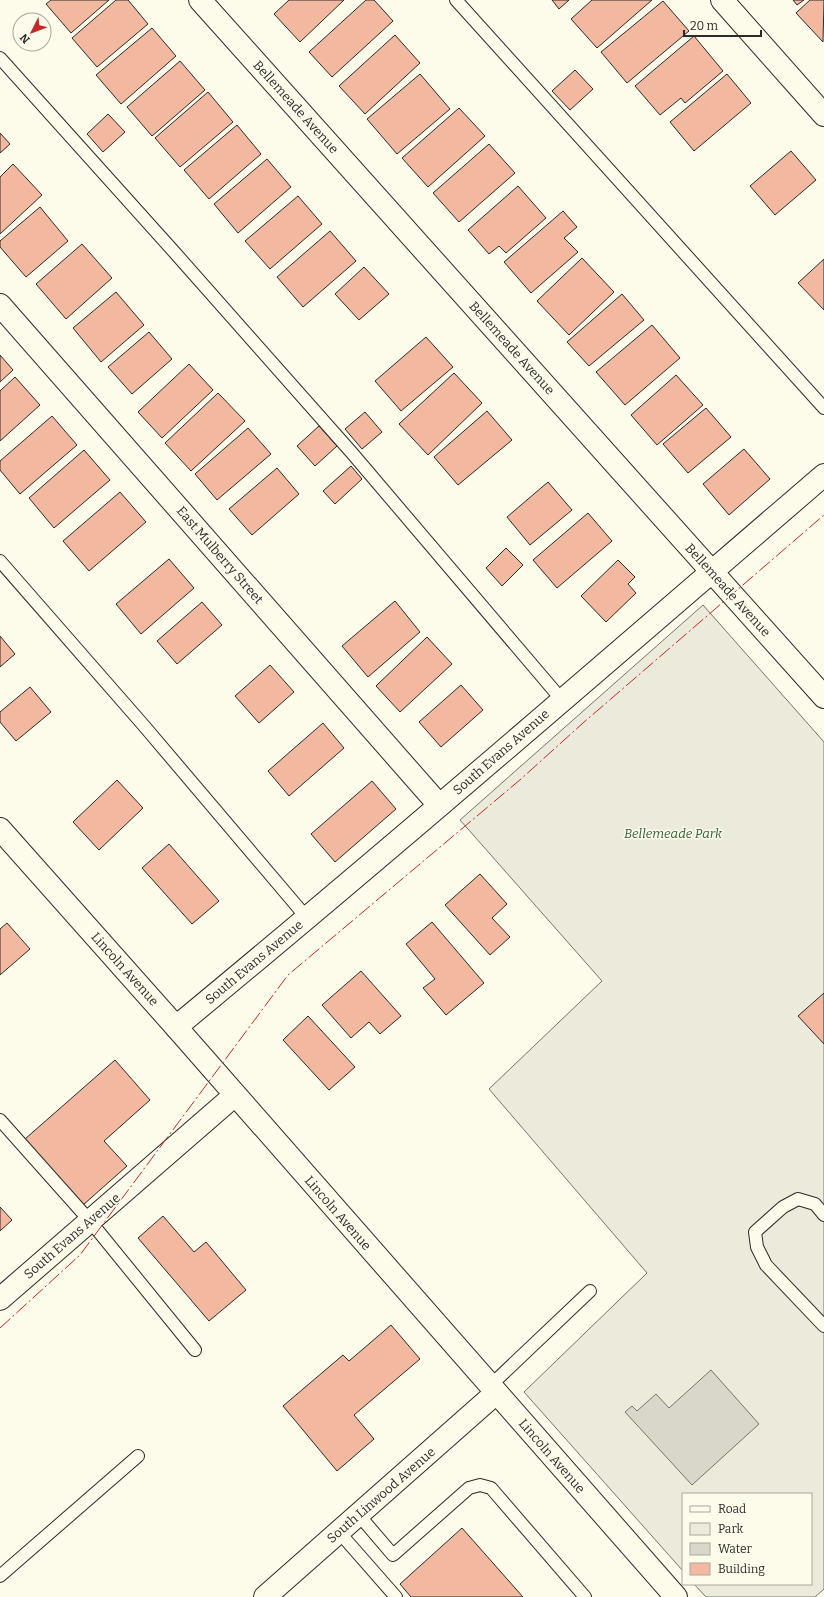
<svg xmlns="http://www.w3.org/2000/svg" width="824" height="1597" font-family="Bitter,serif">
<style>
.green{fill:#ecebdb;stroke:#74746e}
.water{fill:#d8d7c9;stroke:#74746e}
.building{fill:#f2b8a0;stroke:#2b2b2b}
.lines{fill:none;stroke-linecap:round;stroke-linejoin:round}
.service-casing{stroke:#2b2b2b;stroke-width:14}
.minor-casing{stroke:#2b2b2b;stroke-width:24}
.tertiary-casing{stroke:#2b2b2b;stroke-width:24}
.service{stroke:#fdfbea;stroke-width:12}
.minor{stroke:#fdfbea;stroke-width:22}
.tertiary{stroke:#fdfbea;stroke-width:22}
.power{stroke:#c62828;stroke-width:1;stroke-dasharray:14 3 2 3;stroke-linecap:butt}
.labels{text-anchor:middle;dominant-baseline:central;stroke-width:3;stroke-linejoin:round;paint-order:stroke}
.street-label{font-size:13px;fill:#2b2b2b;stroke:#fdfbea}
.park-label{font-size:13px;font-style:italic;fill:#34623c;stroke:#fdfbea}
</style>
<rect width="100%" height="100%" fill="#fdfbea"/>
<path class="green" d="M703 605 824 742V1589L815 1597H706L694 1584H811V1494H683V1571L524 1392 647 1273 489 1089 602 981 460 820Z"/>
<path class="water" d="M711 1370 759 1424 692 1485 625 1412 632 1406 637 1411 656 1394 669 1408Z"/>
<path class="building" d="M51 0H109L71 33 46 4Z
M116 0H128L148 24 97 67 72 38Z
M289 0H344L300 42 274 14Z
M366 0H374L393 21 332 77 309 52Z
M552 0H569L559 9Z
M592 0H652L597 48 571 19Z
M793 0H804L797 5Z
M810 0H824L823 42 796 13Z
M663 1 689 31 627 83 601 52Z
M152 28 176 56 121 104 96 75Z
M395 35 420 63 365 114 339 86Z
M694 36 723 71 685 103 681 98 660 115 635 86Z
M180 61 205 90 152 136 127 107Z
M575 70 593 89 570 110 552 91Z
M420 74 450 109 397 154 367 119Z
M727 74 751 103 694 151 670 122Z
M208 92 233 122 180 167 155 138Z
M459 108 485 136 428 187 402 158Z
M108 114 125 132 103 152 87 134Z
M237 125 261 154 209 199 184 170Z
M0 133 10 144 0 153Z
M489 144 515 173 459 222 433 193Z
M791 151 816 180 775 215 750 186Z
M267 159 291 187 238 233 214 204Z
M13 164 42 195 0 234V177Z
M518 186 546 218 506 253 499 246 489 254 468 230Z
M298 196 322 224 270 269 245 241Z
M40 207 68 241 26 277 0 247V241Z
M563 211 577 227 564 238 578 252 531 293 504 262Z
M330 231 356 261 303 307 277 277Z
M82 244 112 278 66 319 36 284Z
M582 258 614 292 569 335 537 301Z
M824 259V310L798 283Z
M364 267 389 294 359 320 335 294Z
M116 292 144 325 101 362 73 328Z
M622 294 644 320 589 366 567 342Z
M652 325 680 358 625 405 596 372Z
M149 332 172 359 132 394 108 367Z
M426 337 453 367 401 411 375 381Z
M0 355 13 370 0 382Z
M189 364 213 390 162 438 138 412Z
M454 373 482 403 428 455 399 424Z
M676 375 703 405 657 445 631 415Z
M15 377 40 405 0 441V391Z
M218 393 245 421 191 471 165 443Z
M706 408 731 437 688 473 663 444Z
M487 411 512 440 458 485 434 457Z
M365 412 382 432 362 449 345 429Z
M52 416 77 445 20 494 0 470V461Z
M319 426 337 446 315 466 297 446Z
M248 428 271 454 217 500 195 474Z
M744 449 770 479 729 515 703 484Z
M84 450 110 480 54 528 29 498Z
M351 466 362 479 335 504 323 491Z
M277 468 299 494 252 535 229 509Z
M548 482 572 510 530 545 507 517Z
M120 492 146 522 89 571 63 541Z
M588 513 612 541 557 588 533 560Z
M506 548 523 565 502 586 486 568Z
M169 559 194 588 141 634 116 604Z
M618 560 635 577 628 584 636 593 606 622 581 596Z
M395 601 420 632 368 677 342 646Z
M202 602 222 625 177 664 157 641Z
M0 636 15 654 0 667Z
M427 637 452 664 400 712 376 686Z
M270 665 294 692 259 723 235 696Z
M461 685 483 710 441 747 419 722Z
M30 687 51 712 16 741 0 722V712Z
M323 723 344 748 289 796 268 771Z
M117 780 143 808 99 850 73 822Z
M372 781 396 809 335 862 311 834Z
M169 844 219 901 192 924 142 868Z
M480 874 507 904 492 918 510 937 490 955 445 905Z
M432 922 484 983 446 1015 423 988 435 979 406 944Z
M7 923 30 949 0 975V929Z
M361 971 401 1016 380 1034 369 1022 351 1038 322 1005Z
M824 993V1044L798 1016Z
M308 1016 355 1067 329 1090 283 1040Z
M115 1060 150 1100 104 1141 127 1166 83 1205 25 1139Z
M0 1207 12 1220 0 1231Z
M163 1216 194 1252 206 1242 246 1290 209 1321 138 1238Z
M391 1325 420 1359 354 1415 374 1439 337 1471 283 1406 343 1355 349 1361Z
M462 1528 523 1597H411L400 1584Z"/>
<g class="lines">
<g class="service-casing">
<path id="service" d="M456 0 824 408
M0 58 176 254 352 453 562 700
M0 561 145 727 307 918
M0 1120 90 1221 195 1350
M824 1215 815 1204 798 1199 783 1207 755 1232 757 1247 766 1265 824 1326
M490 1386 590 1291
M358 1514 393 1555 469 1488 480 1485 491 1488 585 1597
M339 1532 396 1597
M0 1576 138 1456"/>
</g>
<g class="minor-casing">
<path id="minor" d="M200 0 824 697
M722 0 824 115
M0 305 439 805
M176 1027C395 846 609 660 824 475
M0 1299 235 1095
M265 1597 496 1393"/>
</g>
<g class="tertiary-casing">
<path id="tertiary" d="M0 829 176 1027 676 1597"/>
</g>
<use href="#service" class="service"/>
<use href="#minor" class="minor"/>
<use href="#tertiary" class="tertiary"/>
<path class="power" d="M0 1328 80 1255 288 975 521 779 583 723 824 515"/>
</g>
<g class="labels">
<g class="street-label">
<text transform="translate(296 107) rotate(48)">Bellemeade Avenue</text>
<text transform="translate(512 348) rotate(48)">Bellemeade Avenue</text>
<text transform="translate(220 555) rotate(49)">East Mulberry Street</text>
<text transform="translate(728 590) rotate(48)">Bellemeade Avenue</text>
<text transform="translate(501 752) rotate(-41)">South Evans Avenue</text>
<text transform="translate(254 962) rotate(-40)">South Evans Avenue</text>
<text transform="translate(125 969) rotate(48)">Lincoln Avenue</text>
<text transform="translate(338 1213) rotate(49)">Lincoln Avenue</text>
<text transform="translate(72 1236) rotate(-41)">South Evans Avenue</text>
<text transform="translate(552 1456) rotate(49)">Lincoln Avenue</text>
<text transform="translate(381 1495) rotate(-41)">South Linwood Avenue</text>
</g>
<g class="park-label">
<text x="673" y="833">Bellemeade Park</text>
</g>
</g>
<rect x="682" y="1493" width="130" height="92" fill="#fdfbea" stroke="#a9a89e"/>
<rect x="690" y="1506" width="20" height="6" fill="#fdfbea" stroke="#a9a89e"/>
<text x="718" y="1513" font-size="12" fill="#2b2b2b">Road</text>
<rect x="690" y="1523" width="20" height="12" fill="#ecebdb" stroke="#a9a89e"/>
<text x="718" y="1533" font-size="12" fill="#2b2b2b">Park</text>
<rect x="690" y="1543" width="20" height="12" fill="#d8d7c9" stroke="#a9a89e"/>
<text x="718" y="1553" font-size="12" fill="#2b2b2b">Water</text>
<rect x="690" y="1563" width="20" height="12" fill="#f2b8a0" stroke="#a9a89e"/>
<text x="718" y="1573" font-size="12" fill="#2b2b2b">Building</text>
<g transform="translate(32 32) rotate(228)"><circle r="19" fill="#fdfbea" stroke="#a9a89e"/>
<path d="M0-3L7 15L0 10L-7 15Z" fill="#c62828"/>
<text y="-6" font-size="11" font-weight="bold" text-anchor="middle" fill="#2b2b2b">N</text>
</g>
<path d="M684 30v6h77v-6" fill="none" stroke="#2b2b2b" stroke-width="2"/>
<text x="690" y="30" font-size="12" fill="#2b2b2b" stroke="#fdfbea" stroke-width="3" paint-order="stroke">20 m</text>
</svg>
